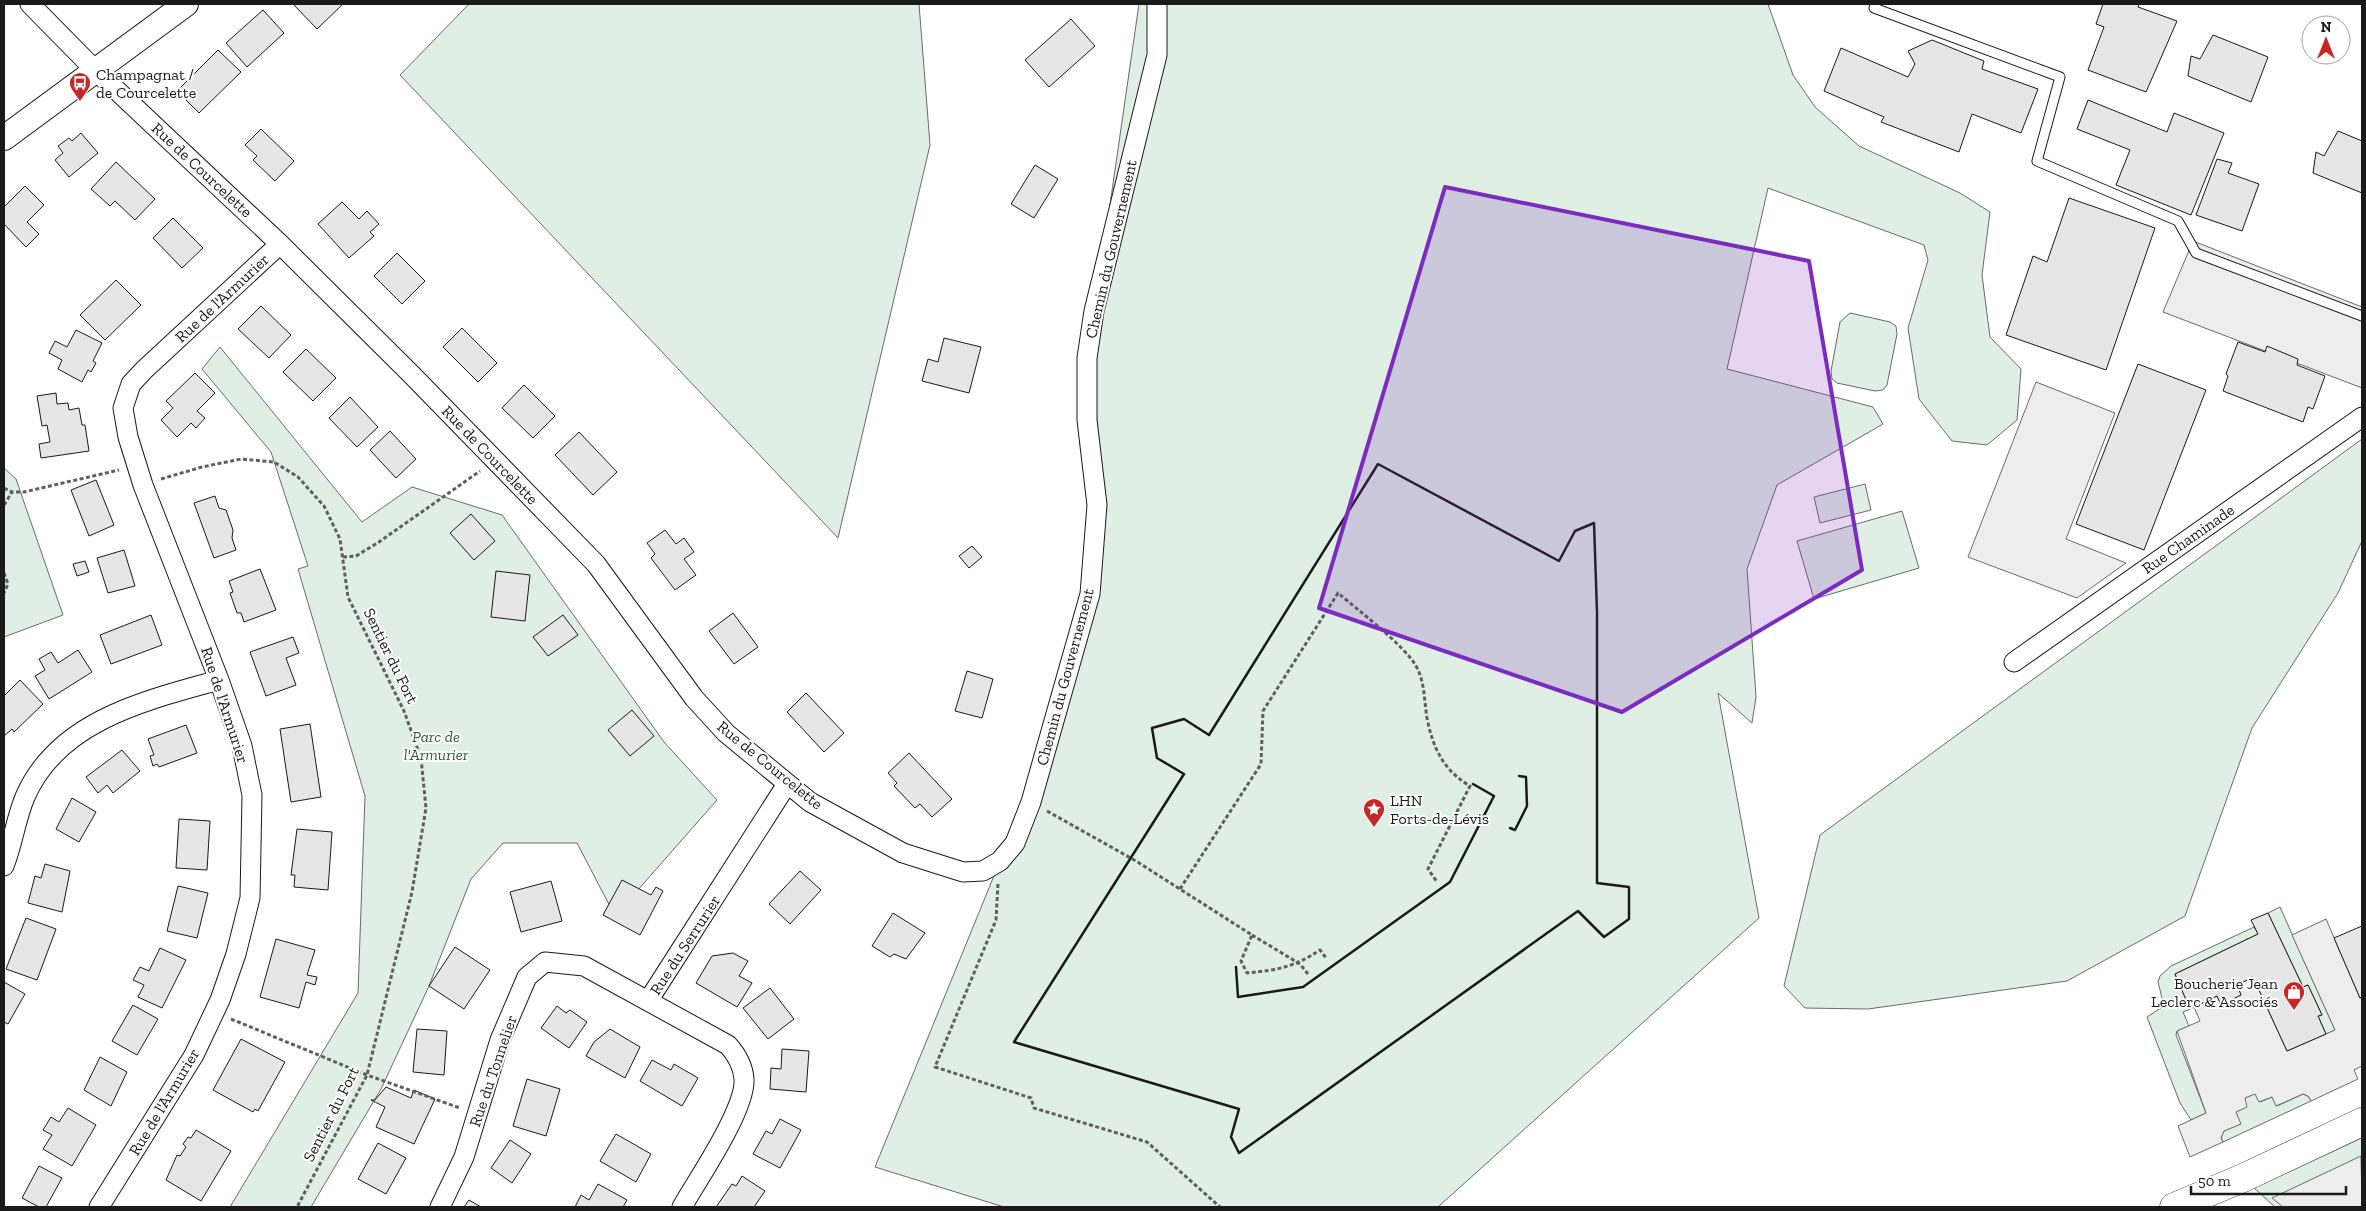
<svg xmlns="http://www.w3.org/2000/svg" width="2366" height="1211" font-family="'Zilla Slab',serif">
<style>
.green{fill:#e0efe3;stroke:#6a6a6a}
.parking{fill:#ededed;stroke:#6a6a6a}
.building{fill:#e6e6e6;stroke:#1a1a1a}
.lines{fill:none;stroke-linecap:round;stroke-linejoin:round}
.service-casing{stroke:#1a1a1a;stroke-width:11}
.minor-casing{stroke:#1a1a1a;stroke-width:21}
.tertiary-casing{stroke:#1a1a1a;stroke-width:26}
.primary-casing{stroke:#1a1a1a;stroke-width:29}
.path{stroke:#5f5f5f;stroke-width:3;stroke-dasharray:4 2.5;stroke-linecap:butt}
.service{stroke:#fff;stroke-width:9}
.minor{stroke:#fff;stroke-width:19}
.tertiary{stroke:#fff;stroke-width:24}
.primary{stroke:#fff;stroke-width:28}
.wall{stroke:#1a1a1a;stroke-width:2.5}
.marked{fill:#7b2cbf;fill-opacity:0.2;stroke:#7b2cbf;stroke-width:4;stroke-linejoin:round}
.labels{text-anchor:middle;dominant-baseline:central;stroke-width:4;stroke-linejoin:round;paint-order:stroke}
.poi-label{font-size:16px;fill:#1a1a1a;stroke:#fff;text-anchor:start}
.street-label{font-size:16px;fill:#1a1a1a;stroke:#fff}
.park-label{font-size:16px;font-style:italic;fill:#2b5a34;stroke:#fff}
</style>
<rect width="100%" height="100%" fill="#fff"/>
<path class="green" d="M469 4H919L930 145 838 538 400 75Z
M1139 4H1768L1793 75 1815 107 1859 146 1960 193 1990 212 1982 275 1990 337 2021 369 2017 420 1987 445 1952 441 1919 399 1908 328 1928 260 1924 245 1768 188 1727 369 1873 407 1883 424 1777 485 1747 569 1756 697 1752 723 1718 693 1759 918 1438 1207H1004L875 1167 1000 861 1015 843 1090 594 1087 420 1104 246Z
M1850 313 1890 322 1896 326 1897 334 1887 385 1883 390 1875 391 1837 383 1832 379 1831 371 1840 322Z
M220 347 362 522 412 487 502 515 664 742 717 800 615 916 577 843H503L471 879 429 986 381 1089 311 1207H230L358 993 365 796 298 569 308 566 271 452 202 369Z
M2362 439V541L2338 593 2252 728 2185 916 2067 981 1868 1009 1805 1008 1784 986 1820 835Z
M4 468 16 479 63 615 4 637Z
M1865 484 1871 510 1820 523 1814 497Z
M1902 511 1919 568 1814 599 1797 541Z
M2280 907 2335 1030 2326 1034 2318 1016 2322 1015 2308 985 2303 987 2268 913Z
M2254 927 2258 934 2175 974 2190 1009 2183 1012 2189 1026 2177 1031 2176 1035 2206 1113 2191 1120 2180 1103 2147 1017 2164 1006 2158 982 2160 976 2171 966Z
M2255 1093 2260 1102 2272 1097 2277 1106 2303 1094 2308 1096 2311 1101 2223 1142 2221 1138 2224 1131 2240 1124 2236 1112 2244 1098Z
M2362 1122V1207H2275L2243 1178Z"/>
<path class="parking" d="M2193 241 2362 307V388L2163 312Z
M2036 382 2115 413 2066 539 2126 563 2077 598 1968 557Z
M2326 919 2360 998 2362 997V1066L2354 1070 2358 1079 2311 1101 2308 1096 2303 1094 2276 1106 2272 1097 2259 1102 2255 1094 2245 1098 2247 1107 2236 1112 2241 1124 2224 1131 2221 1138 2223 1142 2190 1157 2178 1126 2206 1113 2177 1031 2200 1021 2194 1007 2217 996 2221 1004 2241 995 2237 985 2253 977 2287 1051 2335 1030 2292 935Z
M2361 1156 2362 1207H2283L2272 1198Z"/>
<path class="building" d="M293 4H343L317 29Z
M2103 4H2139L2138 7 2177 21 2146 92 2088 70 2104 27 2096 24Z
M263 10 284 33 247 67 226 43Z
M1071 19 1095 46 1049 87 1025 60Z
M2213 35 2268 57 2251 102 2188 76 2191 56 2200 59Z
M1932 40 1984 61 1982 69 2038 89 2021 133 1972 114 1959 152 1881 122 1884 117 1824 91 1841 48 1908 77 1915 64 1908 51Z
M218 50 241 72 199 113 177 91Z
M2088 100 2167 132 2174 113 2224 133 2191 215 2116 185 2130 150 2077 129Z
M261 129 294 161 275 181 253 160 257 156 245 145Z
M2338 131 2362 141V193L2313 173 2316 152 2324 156Z
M81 133 98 153 69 177 55 160 63 153 58 146 69 138 72 141Z
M2217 159 2232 163 2228 173 2259 184 2242 231 2196 215Z
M116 162 155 199 135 220 115 201 110 206 91 189Z
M1035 165 1058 179 1034 218 1011 204Z
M25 186 44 205 27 222 39 234 26 247 4 224V207Z
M2069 198 2155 228 2106 370 2006 335 2033 256 2047 262Z
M342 202 359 219 367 211 379 224 370 232 374 236 349 258 318 224Z
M173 218 203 248 182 268 153 238Z
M397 253 425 281 402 304 374 276Z
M116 280 141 305 105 340 80 315Z
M261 306 291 335 269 358 238 329Z
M462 328 497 363 478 382 443 347Z
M76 330 102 343 93 361 96 363 91 372 88 370 82 382 58 369 62 360 49 353 55 341 67 347Z
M944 338 981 347 969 393 922 381 928 359 938 362Z
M2238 342 2265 352 2267 346 2298 359 2297 365 2325 376 2313 409 2308 407 2303 422 2223 391 2228 376 2226 374Z
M306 349 336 378 313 401 283 372Z
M2138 364 2206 390 2144 550 2076 524Z
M195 373 215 393 197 411 205 418 196 428 191 423 177 437 161 420 173 408 166 401Z
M524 385 555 416 533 438 502 408Z
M56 393 57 404 68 403 69 410 79 408 82 425H85L89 451 41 458 39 444 50 442 47 425 42 426 37 396Z
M350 397 378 427 357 447 329 418Z
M390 431 416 459 396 478 370 450Z
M579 432 617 472 593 495 555 455Z
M96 480 114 525 89 536 71 490Z
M215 496 219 508 226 510 233 530 232 538 236 550 214 558 194 503Z
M471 514 495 541 474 560 450 533Z
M665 530 676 544 684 538 694 552 684 559 696 575 675 590 651 558 655 554 647 543Z
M972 546 982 557 969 568 959 556Z
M124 550 135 586 108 593 97 558Z
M85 561 89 572 77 576 73 564Z
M260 569 276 610 244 622 241 613H237L230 593 233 592 229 581Z
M496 571 530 575 525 621 491 617Z
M733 613 758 647 734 664 709 631Z
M151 615 162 645 111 664 100 635Z
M563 615 578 635 548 656 533 637Z
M293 637 299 653 286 658 296 685 266 696 250 652Z
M78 650 92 672 49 699 35 676 45 670 39 659 51 652 58 663Z
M967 671 993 679 982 718 955 711Z
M20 680 43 704 14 732 12 729 4 736V696Z
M806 693 844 733 824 752 787 712Z
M632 710 654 736 630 756 608 730Z
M310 724 321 797 291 802 280 729Z
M186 725 197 753 159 767 157 764 153 766 150 756 154 755 148 739Z
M122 750 140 771 113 793 107 785 98 793 86 777Z
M909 753 952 799 932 817 920 804 915 808 894 786 897 783 888 773Z
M72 798 96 812 79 842 56 829Z
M179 819 210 821 207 870 176 868Z
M297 829 332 832 328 890 294 887 295 875H291Z
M45 864 70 871 62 912 28 903 35 876 41 878Z
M800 871 821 890 790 924 769 904Z
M622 880 651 895 656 887 663 891 640 935 603 915Z
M551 881 562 921 521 932 510 892Z
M178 886 208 893 197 938 167 931Z
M893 913 925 933 906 959 894 954 890 957 872 946Z
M2268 913 2303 987 2308 985 2322 1015 2318 1016 2326 1034 2287 1051 2253 977 2237 985 2241 995 2221 1005 2217 996 2190 1009 2175 974 2258 934 2251 920Z
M26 918 56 929 37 980 6 969Z
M2362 926V997L2360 998 2334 938Z
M276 939 315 950 307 975 317 977 315 985 306 982 299 1008 260 997Z
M455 947 490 970 464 1009 429 986Z
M160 948 186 960 162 1008 138 997 144 985 133 980 140 967 149 971Z
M733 953 748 961 739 976 752 983 737 1007 696 983 712 956Z
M4 982 25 994 8 1024 4 1022Z
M770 988 794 1019 768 1039 743 1008Z
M133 1005 158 1019 137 1055 112 1041Z
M557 1006 566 1013 570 1010 587 1022 569 1048 541 1028Z
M417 1029 447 1031 444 1075 413 1072Z
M610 1029 640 1047 625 1078 586 1056 594 1042Z
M241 1039 285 1062 258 1111 255 1109 253 1112 213 1090Z
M782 1049 809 1051 806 1092 770 1089 771 1068 781 1069Z
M100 1057 127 1072 111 1106 84 1090Z
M652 1060 671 1070 674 1064 698 1078 682 1106 640 1081Z
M527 1079 560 1089 546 1136 513 1126Z
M386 1087 411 1098 414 1090 435 1099 414 1144 376 1127 385 1107 371 1100H375Z
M68 1108 96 1125 72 1166 43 1149 52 1135 43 1130 51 1117 59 1122Z
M780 1119 801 1130 780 1168 753 1154 766 1131 772 1134Z
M196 1130 231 1151 201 1201 166 1180 177 1155 180 1156 186 1147 183 1144 188 1137 191 1138Z
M616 1134 651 1154 636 1182 600 1161Z
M510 1140 531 1154 512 1183 491 1168Z
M378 1143 406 1158 386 1194 358 1179Z
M39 1166 62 1178 46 1207H39L22 1198Z
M742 1176 765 1191 754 1207H716L732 1184 736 1186Z
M598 1184 627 1200 623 1207H575L581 1195 589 1200Z
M469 1200 481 1207H464Z"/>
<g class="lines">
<g class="service-casing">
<path id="service" d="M1876 4 1874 8 2060 77 2037 161 2178 221 2196 253 2362 316"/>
</g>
<g class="minor-casing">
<path id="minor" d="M30 4 94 69 280 244 412 375 596 564 694 698 726 733 810 802 903 853 963 872 983 871 1000 861 1015 843 1031 802 1090 594 1097 505 1087 420V358L1094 311 1157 55V4
M2014 662 2362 417
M4 866C13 843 16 818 25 797 58 720 147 700 219 680
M648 1001 787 784
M99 1207 194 1055 220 1000 236 954 250 898 252 795 242 746 219 680 143 485 128 437 123 408 131 384 144 370 280 244
M440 1207 464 1157 500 1040 527 977 545 962 584 966 728 1045C737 1055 743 1065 744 1079 746 1109 698 1179 682 1207"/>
</g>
<g class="tertiary-casing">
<path id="tertiary" d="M4 138 186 4"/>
</g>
<g class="primary-casing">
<path id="primary" d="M2174 1207 2243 1178 2362 1122"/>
</g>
<path class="path" d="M161 479 202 467 241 459 274 462 298 477 324 506 340 539 348 597 404 711 421 758 426 808 412 892 367 1075 297 1207
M4 488 12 492H24L119 470
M4 505 12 492
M343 557 356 556 379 542 480 471
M4 573 8 584 4 593
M1047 811 1136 861 1252 935 1241 961 1247 973C1278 970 1294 967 1320 950L1327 959
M998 884 996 920 935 1067 1031 1098 1034 1108 1147 1142 1220 1207
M1180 889 1261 764 1263 711 1338 593C1358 610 1405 646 1416 666 1425 682 1424 700 1427 718 1433 748 1443 770 1470 786L1428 869 1437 882
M1252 935 1300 964 1308 974
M231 1019 367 1075 460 1108"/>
<use href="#service" class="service"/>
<use href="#minor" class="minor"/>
<use href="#tertiary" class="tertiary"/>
<use href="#primary" class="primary"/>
<path class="wall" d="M1378 464 1559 561 1575 531 1594 523 1597 612V883L1629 887V919L1604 937 1578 911 1239 1153 1231 1137 1239 1109 1014 1042 1184 774 1157 758 1152 728 1184 719 1209 735Z
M1510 828 1515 830 1527 806 1526 777 1519 776
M1236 967 1238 997 1303 987 1450 882 1494 796 1473 784"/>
</g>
<path class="marked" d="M1445 187 1809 261 1862 570 1622 712 1319 608Z"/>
<defs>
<g id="bus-pin" transform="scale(1.125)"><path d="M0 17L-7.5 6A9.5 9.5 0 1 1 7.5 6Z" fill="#c62828" stroke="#fff"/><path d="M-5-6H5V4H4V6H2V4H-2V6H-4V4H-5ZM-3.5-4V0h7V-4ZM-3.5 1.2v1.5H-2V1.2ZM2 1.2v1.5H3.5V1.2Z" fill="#fff"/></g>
<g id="sight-pin" transform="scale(1.125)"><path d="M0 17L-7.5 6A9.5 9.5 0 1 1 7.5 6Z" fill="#c62828" stroke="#fff"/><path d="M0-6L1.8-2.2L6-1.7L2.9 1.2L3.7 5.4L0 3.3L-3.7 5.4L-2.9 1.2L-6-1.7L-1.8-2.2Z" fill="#fff"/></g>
<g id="shop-pin" transform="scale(1.125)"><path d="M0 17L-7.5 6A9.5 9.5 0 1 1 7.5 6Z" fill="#c62828" stroke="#fff"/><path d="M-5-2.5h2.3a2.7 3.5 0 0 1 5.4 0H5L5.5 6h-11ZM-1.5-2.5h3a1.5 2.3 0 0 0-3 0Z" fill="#fff"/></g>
</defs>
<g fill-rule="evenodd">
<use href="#bus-pin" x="80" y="83"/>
<use href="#sight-pin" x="1374" y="809"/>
<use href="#shop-pin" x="2294" y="992"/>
</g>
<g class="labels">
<g class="poi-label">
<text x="96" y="74">Champagnat /<tspan x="96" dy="18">de Courcelette</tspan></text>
<text x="1390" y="800">LHN<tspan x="1390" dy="18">Forts-de-Lévis</tspan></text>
<text x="2278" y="983" text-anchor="end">Boucherie Jean<tspan x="2278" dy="18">Leclerc &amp; Associés</tspan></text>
</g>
<g class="street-label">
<text transform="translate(202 170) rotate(43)">Rue de Courcelette</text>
<text transform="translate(1111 249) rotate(-77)">Chemin du Gouvernement</text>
<text transform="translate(222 298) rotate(-43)">Rue de l'Armurier</text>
<text transform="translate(490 455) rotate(46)">Rue de Courcelette</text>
<text transform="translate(2188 539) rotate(-35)">Rue Chaminade</text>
<text transform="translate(391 656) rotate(64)">Sentier du Fort</text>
<text transform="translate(1065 677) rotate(-75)">Chemin du Gouvernement</text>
<text transform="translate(225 705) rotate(72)">Rue de l'Armurier</text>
<text transform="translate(770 765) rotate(39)">Rue de Courcelette</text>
<text transform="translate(685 945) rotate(-57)">Rue du Serrurier</text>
<text transform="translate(493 1071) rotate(-71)">Rue du Tonnelier</text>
<text transform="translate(164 1102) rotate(-59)">Rue de l'Armurier</text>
<text transform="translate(331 1114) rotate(-63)">Sentier du Fort</text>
</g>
<g class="park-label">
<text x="436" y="736">Parc de<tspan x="436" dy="18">l'Armurier</tspan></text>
</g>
</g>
<rect width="2366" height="1211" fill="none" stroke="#1a1a1a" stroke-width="10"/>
<g transform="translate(2326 40)"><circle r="24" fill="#ffffff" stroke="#a3a3a3"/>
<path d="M0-4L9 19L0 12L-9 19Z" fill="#c62828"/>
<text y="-8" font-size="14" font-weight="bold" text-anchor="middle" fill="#1a1a1a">N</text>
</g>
<path d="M2191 1186v8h155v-8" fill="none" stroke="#1a1a1a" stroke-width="2.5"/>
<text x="2198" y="1186" font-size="15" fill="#1a1a1a" stroke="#ffffff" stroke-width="4" paint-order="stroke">50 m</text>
</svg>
